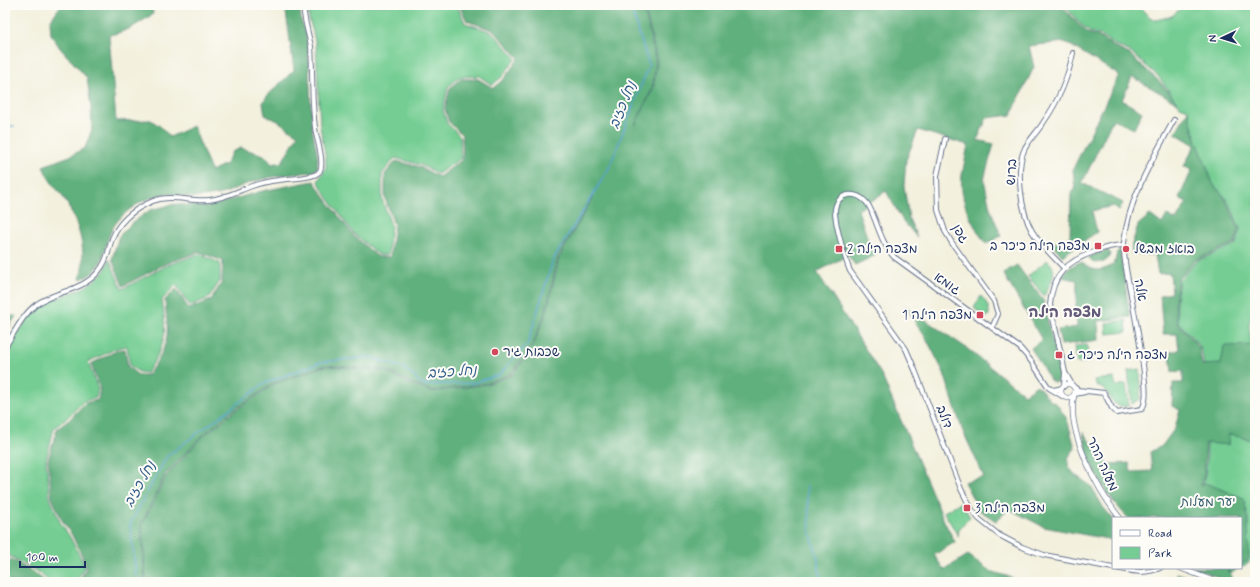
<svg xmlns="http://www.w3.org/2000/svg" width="1260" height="587" font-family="Mynerve,'Playpen Sans Hebrew',sans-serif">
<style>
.green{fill:#75cd93;stroke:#487e78}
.forest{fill:#60b07d;stroke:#3e706e;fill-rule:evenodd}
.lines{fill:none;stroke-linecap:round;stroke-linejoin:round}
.stream{stroke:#56a2ce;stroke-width:1.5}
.minor-casing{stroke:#67738a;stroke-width:6}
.tertiary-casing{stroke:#67738a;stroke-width:6}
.minor{stroke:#fff;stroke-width:4}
.tertiary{stroke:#fff;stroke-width:4.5}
.poi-dot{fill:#d1495b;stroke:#fdfcf7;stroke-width:1.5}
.labels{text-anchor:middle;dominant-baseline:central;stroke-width:4;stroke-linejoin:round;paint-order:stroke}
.street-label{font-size:13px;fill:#1b2f5e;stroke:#fdfcf7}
.poi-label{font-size:13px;fill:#1b2f5e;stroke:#fdfcf7;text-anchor:start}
.park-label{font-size:13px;fill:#365e6e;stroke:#fdfcf7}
.water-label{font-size:14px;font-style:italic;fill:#335d8b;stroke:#fdfcf7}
.quarter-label{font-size:15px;font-weight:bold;fill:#625b79;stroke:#fdfcf7}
</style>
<rect width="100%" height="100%" fill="#fdfcf7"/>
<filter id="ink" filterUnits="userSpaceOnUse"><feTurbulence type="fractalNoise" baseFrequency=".025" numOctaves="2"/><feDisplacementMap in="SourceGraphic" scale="8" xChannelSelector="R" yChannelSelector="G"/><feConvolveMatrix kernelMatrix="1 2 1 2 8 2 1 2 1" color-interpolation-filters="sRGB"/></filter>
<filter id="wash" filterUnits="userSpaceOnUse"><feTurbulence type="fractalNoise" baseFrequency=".012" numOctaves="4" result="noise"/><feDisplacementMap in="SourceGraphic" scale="16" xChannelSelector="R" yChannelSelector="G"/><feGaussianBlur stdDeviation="0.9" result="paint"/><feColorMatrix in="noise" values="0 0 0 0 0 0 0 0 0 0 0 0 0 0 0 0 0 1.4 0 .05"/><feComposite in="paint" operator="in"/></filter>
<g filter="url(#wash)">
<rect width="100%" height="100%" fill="#f3f0dd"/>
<path class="green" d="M308 5H457L465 23 492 32 516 58 502 77 492 85 479 76 459 77 448 87 443 110 447 123 460 136 461 158 438 174 421 165 395 158 382 174V199L391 225 388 255H379L354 234 328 198 318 181 326 167V159L320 126 316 46 313 32 309 19Z
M1064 5H1138L1148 16 1156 20 1172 16 1184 5H1255V303L1249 324 1251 343H1255V560H1252L1241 568V518L1200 493 1205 476 1207 456 1206 396 1203 358 1200 346 1178 322 1176 301 1179 280 1197 261 1236 244 1240 229 1234 214 1225 197 1213 184 1194 133 1188 109 1180 106 1158 76 1129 51 1116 46 1100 35 1090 32 1080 24Z
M199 254 220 263V281L209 298 190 306 176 285 162 300C164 313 166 328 163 341 160 353 153 363 147 373L139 372 130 366 127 346 117 348 88 362 98 389 96 398 84 401 67 418 54 428 46 460 50 498 60 522 70 537 85 566 76 582H50L38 572 10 556 5 563V352L33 311 48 302 83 288 95 280 105 270 109 259 122 289 168 265Z
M1047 260C1049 262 1052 265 1053 268 1056 276 1047 289 1044 296L1028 276Z
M981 296C987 303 989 306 989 315L986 318 974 308Z
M1126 320 1127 332 1107 334 1106 323Z
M1087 345 1089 362 1077 363 1075 346Z
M1140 369 1141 387 1140 399 1132 404 1128 371Z
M1114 378 1116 386 1126 384 1129 406C1126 406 1120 407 1117 405 1108 401 1110 388 1097 386L1094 380Z
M961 502 970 517 959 529 958 536 944 512Z
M1177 573 1202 582H1178Z"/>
<path class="forest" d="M61 5H152L153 14C138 24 127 32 109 35L116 121 151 120 161 127 170 137 193 126 211 171 226 164 232 152 241 148 264 155 272 164 282 162 298 135 278 121 265 115 263 102 267 96 294 70 285 5H300L301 21 306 34 308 47 312 127 318 159 317 169 312 172C292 174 272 176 252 182 241 185 231 192 218 195 211 196 202 197 194 197 184 197 174 193 164 194 154 196 142 201 133 207 127 211 118 219 114 226 102 245 107 272 80 279 88 252 79 224 65 200 61 193 54 187 50 180 47 176 45 171 43 166L70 156 85 148 92 129 91 107 87 78 60 48 51 34 50 21Z
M459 5H1061L1079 25 1088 33 1098 36 1116 48 1129 54 1160 82 1178 103 1132 77 1122 100 1142 112 1134 129 1113 119 1082 183 1123 203 1119 211 1113 206 1092 211 1097 232 1062 256 1052 243 1070 240 1071 192 1075 191 1073 169 1119 75 1065 42 1029 46 1034 67 1011 115 987 118 977 140 994 144 984 179 990 208 1001 236 986 244C972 224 959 201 962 175 964 165 966 155 968 145L918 130 906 160 904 186 909 219 917 237 903 221 886 191 858 210 869 243 876 255 855 265 848 255 817 272 881 374 945 523 955 542 934 555 944 570 968 555 990 571 1013 578V582H146L142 525 166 476 203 436 232 413 274 384 325 366 385 371 410 384 432 392 487 384 512 375 534 344 547 310 559 258 593 197 558 257 546 310 533 344 511 374 487 383 432 391 411 383 385 370 325 365 274 383 231 412 203 435 165 475 141 525 145 582H79L87 566 72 535 62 520 52 498 48 460 57 429 69 420 85 403 98 400 100 389 91 364 118 350 125 349 128 367 138 375H148C155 365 163 353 166 341 169 328 166 314 165 300L176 289 189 309 211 300 222 282 223 261 199 252 167 263 123 286 112 259 119 236 132 223 150 210 175 204 207 207 262 191 314 181 326 199 353 235 378 257H390L394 225 385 198V174L396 161 420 167 439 177 463 159 462 135 449 122 445 109 450 88 460 79H478L493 88 504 79 519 58 493 30 467 21ZM642 7 647 17 657 62 653 89 635 125 652 89 656 62 646 17Z
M1188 111 1194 133 1213 184 1224 197 1233 215 1239 229 1235 243 1196 260 1178 279 1175 301 1177 322 1199 347 1202 365 1221 364 1224 346 1255 345V441L1229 434 1228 445 1206 443 1204 476 1201 485 1205 483 1244 498 1248 518 1249 559 1241 565V518H1128C1105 494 1088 466 1083 432L1101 457 1109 464 1129 463 1131 472 1152 471 1150 452 1162 446 1175 428 1180 410 1172 406 1173 383H1183V371L1172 372 1170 352 1179 350 1177 334H1163L1160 295 1172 293 1170 273 1158 274 1155 255 1132 254V244L1138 225 1150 215 1162 224 1167 215 1176 220 1187 202 1179 198 1192 170 1184 166 1195 145 1175 133Z
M1120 249 1130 317 1098 321 1099 340 1061 345 1058 330 1077 327 1076 308 1077 280 1061 277C1066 270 1073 264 1081 262 1093 272 1103 273 1115 262L1117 252Z
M1108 250 1110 253 1109 258 1104 262 1094 263 1088 257Z
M1017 265 1043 300 1060 375 1059 381 1054 383 1050 380 1031 348 1042 340 1003 273Z
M905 306 965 347 1024 394 1037 385 1051 401 1056 403 1067 419 1075 448 1068 458 1069 467 1075 475 1091 486 1103 507 1113 519V540L1044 527 1009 509 996 521 979 510 964 482 984 477 962 429 944 373 926 338Z
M5 314 8 316H16L5 333Z
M11 559 36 574 46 582H5V567Z
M1194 568H1238L1232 573 1227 571 1231 574V582Z"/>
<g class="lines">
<path class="stream" d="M5 126H14
M807 486 810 532 817 555 821 582
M137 582 130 524 167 456 265 383 321 362 370 357 404 368 423 385 472 383 499 375 528 343 553 260 609 168 649 65 630 5"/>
</g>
</g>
<g filter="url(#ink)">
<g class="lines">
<g class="minor-casing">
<path id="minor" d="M945 139 937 176 938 210 945 231 952 243 994 301 998 314 992 328
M1064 268C1053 256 1040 245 1032 231 1021 212 1015 168 1025 148 1030 139 1038 131 1043 123 1058 102 1068 78 1073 53
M5 347C15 332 22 315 37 304 56 291 82 291 98 272 105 264 108 255 110 245 115 224 133 209 153 201 171 194 190 202 209 200 225 198 238 191 252 186 260 183 270 181 279 180 288 178 313 179 319 172 325 166 318 142 316 134 311 105 313 75 311 46 308 32 304 20 303 5
M1066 374 1072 385
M1064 386 1065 372 1050 305C1052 275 1067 261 1094 252 1104 248 1114 245 1124 245
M1074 387 1078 390 1104 393 1112 408 1117 413 1142 409C1148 399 1145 384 1144 373 1141 347 1136 321 1131 295 1128 278 1123 261 1124 243 1128 199 1153 158 1174 120
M1051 389 1054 390 1062 388
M1075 394 1085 392
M1064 397 1049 388 1031 361 1020 348 894 257C884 246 880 233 875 220 872 213 870 205 865 201 860 196 855 194 848 195 841 196 836 202 835 209 834 221 845 259 850 271L906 349 915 370 961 489 972 510 979 519 999 535 1022 547 1044 555 1113 568
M1115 568C1132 571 1143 575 1160 568"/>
</g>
<g class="tertiary-casing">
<path id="tertiary" d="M1061 391a7 7 0 1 1 14 0a7 7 0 1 1-14 0Z
M1074 396C1066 431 1098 491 1120 518
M1180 568 1217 582"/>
</g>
<use href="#minor" class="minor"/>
<use href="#tertiary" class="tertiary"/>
</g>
</g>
<g class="poi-dot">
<rect x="1094" y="242" width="8" height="8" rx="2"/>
<rect x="835" y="245" width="8" height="8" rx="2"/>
<circle cx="1126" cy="249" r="4"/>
<rect x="976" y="311" width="8" height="8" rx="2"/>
<circle cx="495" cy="352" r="4"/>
<rect x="1055" y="351" width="8" height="8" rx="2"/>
<rect x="963" y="504" width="8" height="8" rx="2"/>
</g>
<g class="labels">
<g class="street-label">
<text transform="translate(1012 172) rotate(-87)">ברוש</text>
<text transform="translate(960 234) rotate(60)">גפן</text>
<text transform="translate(947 284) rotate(35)">גומא</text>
<text transform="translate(1140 290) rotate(79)">אלה</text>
<text transform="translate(944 417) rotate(69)">דולב</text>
<text transform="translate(1102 464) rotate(66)">מעלה ההר</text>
</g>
<g class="poi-label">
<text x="1090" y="246" text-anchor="end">מצפה הילה כיכר ב</text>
<text x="847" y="249">מצפה הילה 2</text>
<text x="1134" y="249">בואז מבשל</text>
<text x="972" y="315" text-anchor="end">מצפה הילה 1</text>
<text x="503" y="352">שכבות גיר</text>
<text x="1067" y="355">מצפה הילה כיכר ג</text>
<text x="975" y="508">מצפה הילה 3</text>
</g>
<g class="park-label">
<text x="1208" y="502">יער מעלות</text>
</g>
<g class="water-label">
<text transform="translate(623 105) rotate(-68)">נחל כזיב</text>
<text transform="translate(452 372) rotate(-4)">נחל כזיב</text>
<text transform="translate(140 484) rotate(-61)">נחל כזיב</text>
</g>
<g class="quarter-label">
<text x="1065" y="313">מצפה הילה</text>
</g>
</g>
<rect width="1260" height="587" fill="none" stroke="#fdfcf7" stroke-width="20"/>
<rect x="1112" y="517" width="130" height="52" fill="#fdfcf7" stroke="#a3aaba"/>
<rect x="1120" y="530" width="20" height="6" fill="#ffffff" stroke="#a3aaba"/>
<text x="1148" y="537" font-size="12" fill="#1b2f5e">Road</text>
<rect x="1120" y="547" width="20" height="12" fill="#75cd93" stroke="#a3aaba"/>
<text x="1148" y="557" font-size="12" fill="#1b2f5e">Park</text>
<g transform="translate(1222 38) rotate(266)" stroke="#fdfcf7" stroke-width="3" paint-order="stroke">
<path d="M0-3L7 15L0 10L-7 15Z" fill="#1b2f5e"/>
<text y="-6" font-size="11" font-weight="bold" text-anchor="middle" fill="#1b2f5e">N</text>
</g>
<path d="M20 561v6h65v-6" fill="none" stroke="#1b2f5e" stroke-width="2"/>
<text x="26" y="561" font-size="12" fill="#1b2f5e" stroke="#fdfcf7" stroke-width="3" paint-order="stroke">100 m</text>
</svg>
